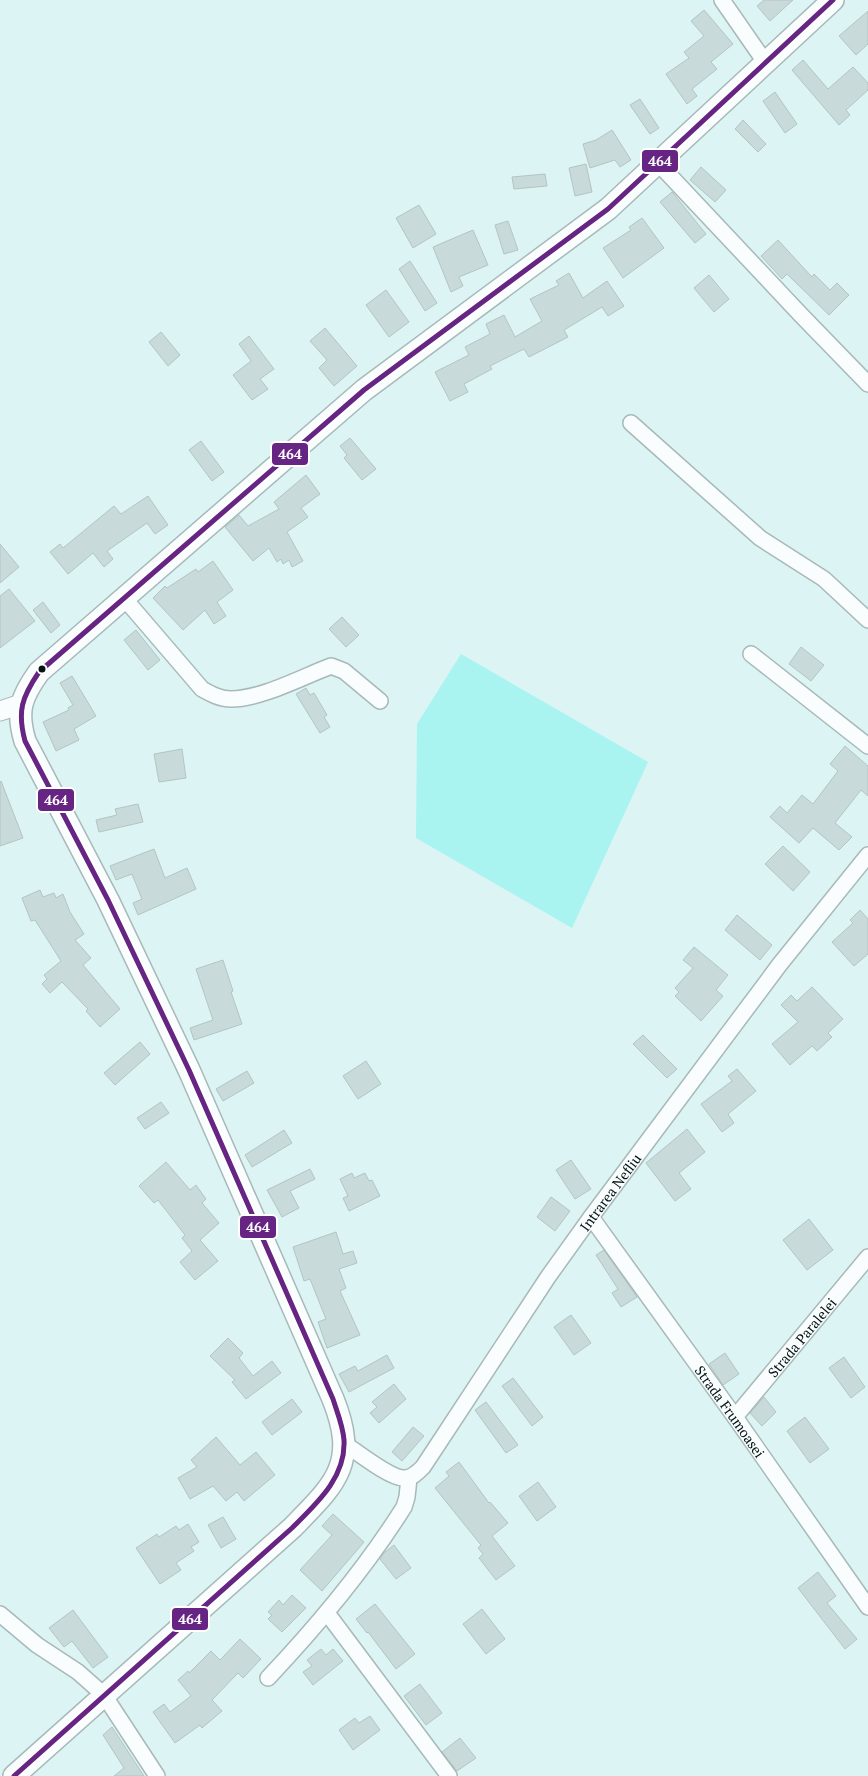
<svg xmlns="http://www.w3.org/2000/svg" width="868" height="1776" font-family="'PT Serif',serif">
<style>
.green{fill:#a9f4f1}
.building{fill:#c8dbda;stroke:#b2c5c4}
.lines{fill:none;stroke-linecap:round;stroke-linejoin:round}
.minor-casing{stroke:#a7b9b9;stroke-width:18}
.tertiary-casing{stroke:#a7b9b9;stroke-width:21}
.secondary-casing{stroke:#a7b9b9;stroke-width:24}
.minor{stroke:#fafdfd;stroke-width:15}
.tertiary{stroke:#fafdfd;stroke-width:19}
.secondary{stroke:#fafdfd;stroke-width:21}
.bus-1-casing{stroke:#fff;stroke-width:9}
.bus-1{stroke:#662483;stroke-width:5}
.bus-dot{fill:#041514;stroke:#fff;stroke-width:2}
.labels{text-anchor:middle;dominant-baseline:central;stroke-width:4;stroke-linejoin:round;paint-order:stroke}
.street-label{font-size:14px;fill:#041514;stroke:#fff}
.line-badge{stroke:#fff;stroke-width:2}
.badge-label{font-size:14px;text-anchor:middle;font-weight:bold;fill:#fff}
</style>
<rect width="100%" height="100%" fill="#dcf4f3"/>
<path class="green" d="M461 654 648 762 572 928 416 838 417 724Z"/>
<path class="building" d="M764 0H793L770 21 757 6Z
M704 10 733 44 711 62 717 69 692 89 697 96 687 104 666 74 689 58 684 52 704 36 691 21Z
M868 11V44L856 55 839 36Z
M803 60 828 89 853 67 868 83V90L846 110 850 115 839 125 792 70Z
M775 92 797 124 785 133 763 101Z
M640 99 659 128 650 134 630 105Z
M743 120 766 144 758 152 735 129Z
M612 130 631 160 620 167 615 160 590 168 583 144 596 140Z
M586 164 592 192 575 196 569 168Z
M701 167 726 190 715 202 690 180Z
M545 174 547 186 514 189 512 177Z
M672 192 706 234 695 243 660 202Z
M419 205 436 234 413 248 396 218Z
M642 218 664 248 623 278 603 248 631 230 629 227Z
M508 221 518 250 504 254 495 225Z
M473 230 488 265 459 277 463 286 451 292 433 247Z
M778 240 812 277 814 274 830 290 837 283 849 295 829 315 787 274 782 279 761 256Z
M410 261 437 303 425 311 399 269Z
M569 273 583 298 607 281 624 306 608 316 602 307 564 330 568 337 529 357 524 349 490 366 492 369 464 384 468 392 450 401 435 372 469 355 465 347 490 334 486 324 504 315 515 337 542 321 530 299 559 285 556 281Z
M709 275 729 299 714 312 694 288Z
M386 290 409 322 389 337 366 305Z
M325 328 357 366 334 386 319 368 327 360 310 341Z
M161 332 180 355 168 366 149 342Z
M249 336 274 369 260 379 268 389 252 400 233 375 251 361 239 344Z
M350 438 376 469 362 480 344 458 347 455 340 446Z
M201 441 224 472 212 481 189 450Z
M306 475 320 494 301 508 308 517 287 532 303 561 292 567 289 560 283 564 281 559 277 562 269 548 253 561 225 527 239 515 248 526 279 509 274 502Z
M148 496 168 525 155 534 147 523 107 551 113 559 104 567 93 553 68 574 50 552 60 544 63 548 114 506 121 514Z
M0 544 19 567 0 583Z
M213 561 233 590 217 602 226 616 214 624 205 610 183 630 153 598 165 586 167 588 196 569 198 572Z
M9 589 35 621 0 648V596Z
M43 602 60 625 51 633 33 610Z
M342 617 359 635 346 647 329 629Z
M136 630 160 660 148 670 124 640Z
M801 647 824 665 811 681 789 664Z
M72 676 96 716 74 729 79 740 56 751 43 722 69 710 68 708 73 705 60 683Z
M306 688 310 695 314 693 327 715 324 717 330 727 320 733 296 694Z
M845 746 868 766V796L861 790 835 823 852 837 839 850 813 828 799 843 770 817 780 806 787 813 802 795 813 804 838 771 830 764Z
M182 749 186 778 159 782 154 754Z
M1 781 23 838 0 846V782Z
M138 804 143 822 99 832 96 820 117 815 115 809Z
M783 846 810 872 793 891 765 864Z
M154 849 165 878 187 868 196 889 138 915 133 903 142 899 132 874 116 880 110 866Z
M40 890 43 897 54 893 56 898 63 894 70 912 84 934 75 940 91 958 83 965 120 1009 100 1027 86 1011 88 1009 62 982 50 993 42 984 47 979 44 975 61 961 35 920 31 921 22 898Z
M860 910 868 919V954L854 966 832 942 853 923 850 920Z
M737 915 772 945 760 960 725 930Z
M694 947 728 975 716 990 723 996 701 1021 675 996 679 992 675 988 693 968 683 960Z
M223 960 233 991 231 992 242 1024 194 1040 190 1028 213 1020 196 969Z
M812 987 843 1019 828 1033 832 1037 817 1051 812 1046 790 1065 772 1044 798 1022 781 1005 791 995 797 1001Z
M643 1035 677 1069 667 1078 633 1044Z
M140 1042 150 1054 115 1085 104 1073Z
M366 1061 381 1084 358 1099 343 1076Z
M737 1069 756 1091 728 1114 734 1123 722 1132 701 1104 732 1081 728 1076Z
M247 1071 254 1083 223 1101 216 1089Z
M161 1102 169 1113 145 1129 137 1118Z
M687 1129 705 1152 679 1173 691 1189 675 1201 646 1163Z
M284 1130 292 1143 252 1167 245 1155Z
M571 1160 591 1189 575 1199 556 1170Z
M166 1162 190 1190 196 1185 206 1199 202 1203 219 1223 200 1240 218 1261 195 1280 180 1262 192 1251 182 1238 185 1235 158 1200 154 1203 139 1186Z
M310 1169 315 1179 290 1191 299 1208 282 1217 267 1190Z
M352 1173 354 1178 365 1173 369 1181 372 1180 380 1196 349 1211 343 1198 348 1196 340 1179Z
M551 1197 570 1211 555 1231 537 1217Z
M809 1219 833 1250 807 1270 783 1240Z
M336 1232 343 1254 353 1251 357 1263 339 1269 346 1288 340 1291 360 1335 327 1348 318 1322 326 1319 310 1279 304 1281 293 1247Z
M604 1250 637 1297 621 1307 612 1293 618 1289 596 1255Z
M571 1315 591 1343 574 1355 554 1327Z
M228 1338 243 1353 239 1358 253 1376 272 1361 281 1373 246 1399 232 1382 235 1380 210 1356Z
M725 1353 739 1374 723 1385 709 1364Z
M387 1355 394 1368 349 1392 339 1374 355 1366 358 1371Z
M844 1357 865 1387 851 1398 829 1368Z
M513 1378 543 1417 532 1426 502 1386Z
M394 1384 406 1399 379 1423 370 1413 377 1407 372 1402Z
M764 1397 776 1412 762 1426 750 1413Z
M292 1399 302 1412 272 1435 262 1422Z
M486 1402 518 1445 506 1453 475 1410Z
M805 1417 829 1449 810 1463 787 1431Z
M413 1427 424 1436 402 1461 392 1452Z
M216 1437 240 1465 256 1452 275 1475 244 1501 237 1492 226 1501 213 1486 190 1499 178 1478 197 1467 191 1460Z
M459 1462 489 1503 490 1502 508 1523 492 1536 515 1566 496 1580 479 1558 483 1554 478 1548 481 1545 435 1488 449 1476 446 1472Z
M538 1482 556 1507 537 1521 519 1496Z
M333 1514 364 1542 322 1591 300 1570 332 1535 322 1526Z
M223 1517 236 1539 221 1548 208 1525Z
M188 1524 199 1542 191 1547 194 1551 176 1563 181 1570 160 1584 136 1548 157 1534 159 1537 176 1526 179 1530Z
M394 1545 411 1568 396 1579 380 1559 384 1553Z
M818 1572 836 1596 827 1603 857 1639 845 1649 798 1588Z
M292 1595 306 1608 282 1632 268 1619 272 1615 268 1612 279 1600 283 1605Z
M375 1604 415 1654 396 1669 368 1632 367 1633 356 1619Z
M482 1609 505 1639 486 1654 463 1624Z
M73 1610 108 1657 93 1668 72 1641 64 1647 49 1628Z
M240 1639 261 1659 243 1678 238 1673 212 1700 222 1711 202 1728 200 1725 175 1743 153 1712 164 1704 170 1712 191 1696 178 1680 188 1671 189 1673 211 1651 220 1660Z
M321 1649 326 1655 333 1649 343 1661 313 1685 303 1672 312 1666 307 1660Z
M420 1684 442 1713 426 1725 404 1696Z
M370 1716 380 1730 353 1750 339 1730 355 1718 359 1723Z
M112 1727 144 1776H114L124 1768 103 1735Z
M460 1738 476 1758 457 1771 442 1752Z"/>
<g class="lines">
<g class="minor-casing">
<g id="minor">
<path d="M722 0 765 62"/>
<path d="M658 163 801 315 868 384"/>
<path d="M631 423 760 538 824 579 868 620"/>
<path d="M124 598 202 689C211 694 220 699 231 699 261 699 302 677 331 666L344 671 380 701"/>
<path d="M751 654 868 746"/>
<path id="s1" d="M591 1217 735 1417 868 1607"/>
<path id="s2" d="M735 1417 868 1257"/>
<path id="s3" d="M345 1444C357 1452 390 1478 403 1478 411 1479 417 1473 423 1467L548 1277 591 1217 780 964 868 855"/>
<path d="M327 1613 449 1776"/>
<path d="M0 1614 37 1645 78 1672 104 1695 157 1776"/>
<path d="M268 1678C318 1625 365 1569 404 1507L407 1497 409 1478"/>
</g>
</g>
<g class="tertiary-casing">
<path id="tertiary" d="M0 711 21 704"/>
</g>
<g class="secondary-casing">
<path id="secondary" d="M14 1776 292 1528C335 1484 359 1464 333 1399L189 1070 108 900 25 741C16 711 21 697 39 672L364 390 608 209 833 0"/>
</g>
<use href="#minor" class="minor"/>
<use href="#tertiary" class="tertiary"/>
<use href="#secondary" class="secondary"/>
<g class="bus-1-casing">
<path id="bus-1" d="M14 1776 292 1528C316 1504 346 1478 344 1440 343 1426 337 1412 333 1399L189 1070 108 900 25 741C17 711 22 697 39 672L364 390 608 209 833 0"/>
</g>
<use href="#bus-1" class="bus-1"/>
</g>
<circle class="bus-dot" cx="42" cy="669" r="4.5"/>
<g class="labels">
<g class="street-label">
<text stroke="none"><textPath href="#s3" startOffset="424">Intrarea Nefliu</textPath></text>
<text stroke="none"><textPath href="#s2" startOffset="104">Strada Paralelei</textPath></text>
<text stroke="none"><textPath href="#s1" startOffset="239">Strada Frumoasei</textPath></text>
</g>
</g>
<g class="line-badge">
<rect x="641" y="149" width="38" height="24" rx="5" fill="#662483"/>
<rect x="271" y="442" width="38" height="24" rx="5" fill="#662483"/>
<rect x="37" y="788" width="38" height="24" rx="5" fill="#662483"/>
<rect x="239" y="1215" width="38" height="24" rx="5" fill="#662483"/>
<rect x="171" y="1607" width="38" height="24" rx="5" fill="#662483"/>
</g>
<g class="badge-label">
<text x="660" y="166">464</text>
<text x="290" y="459">464</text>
<text x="56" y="805">464</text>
<text x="258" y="1232">464</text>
<text x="190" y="1624">464</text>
</g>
</svg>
